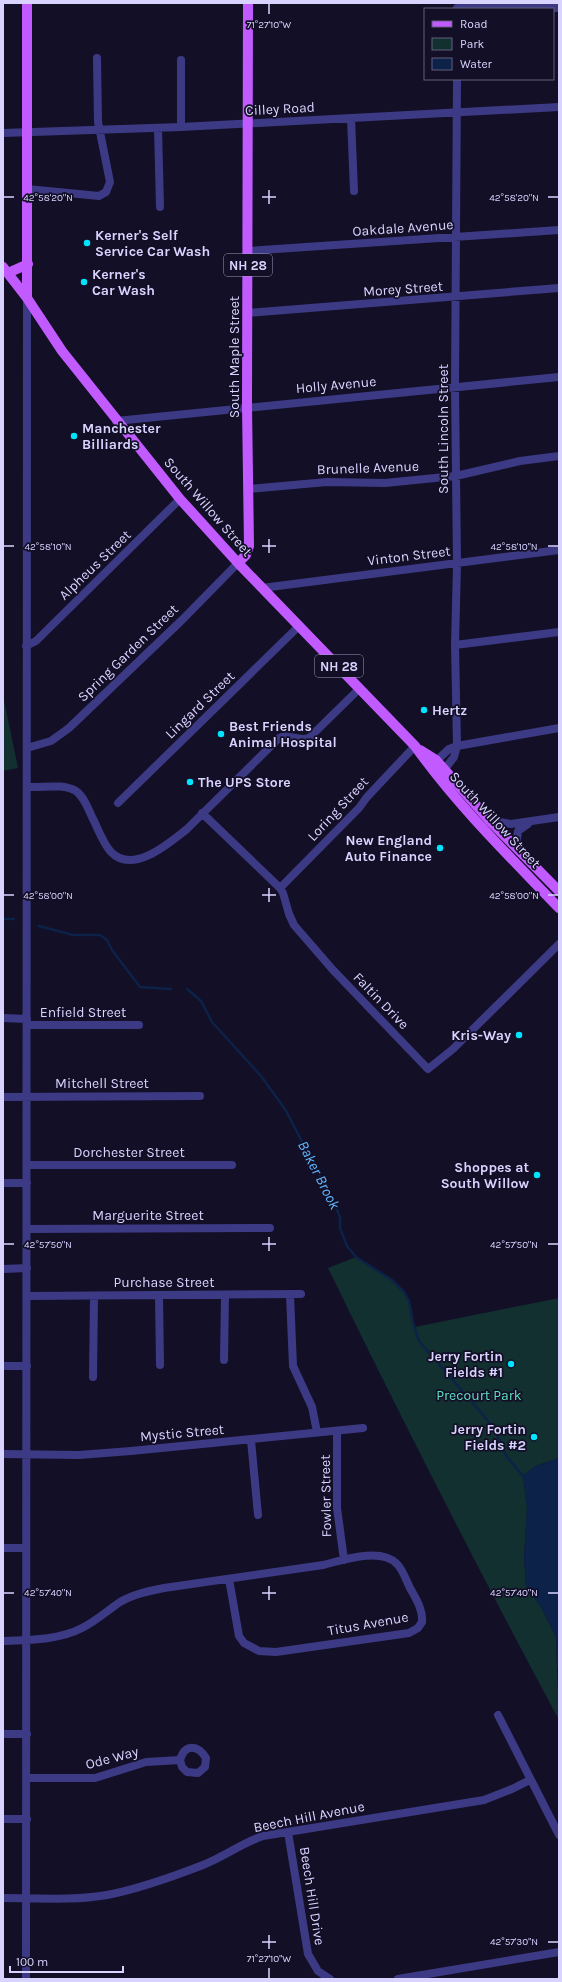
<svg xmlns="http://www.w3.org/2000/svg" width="562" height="1982" font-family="Karla,sans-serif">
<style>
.green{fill:#12302f}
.water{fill:#0c2248}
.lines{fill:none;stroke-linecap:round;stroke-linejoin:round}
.stream{stroke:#0c2248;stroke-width:2.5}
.minor{stroke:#3d3a85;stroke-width:8}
.major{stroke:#c25bff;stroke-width:10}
.ticks{fill:none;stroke:#d9d4ff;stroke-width:1.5}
.poi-dot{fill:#00e5ff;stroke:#130f26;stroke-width:1.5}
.labels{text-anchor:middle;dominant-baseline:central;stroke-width:3.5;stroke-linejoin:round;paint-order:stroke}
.shield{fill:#130f26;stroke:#9e99be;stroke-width:1}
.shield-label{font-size:13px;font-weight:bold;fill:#d9d4ff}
.street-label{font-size:14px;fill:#d9d4ff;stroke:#130f26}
.poi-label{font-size:14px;font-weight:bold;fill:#d9d4ff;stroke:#130f26;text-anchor:start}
.park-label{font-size:14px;fill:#5fe0c0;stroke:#130f26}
.water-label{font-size:15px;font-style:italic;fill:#62b6ff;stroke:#130f26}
.ticks-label{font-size:10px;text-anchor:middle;fill:#d9d4ff;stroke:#130f26;stroke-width:3.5;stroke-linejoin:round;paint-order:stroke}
</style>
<rect width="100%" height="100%" fill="#130f26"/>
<path class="green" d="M3 695 18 768 3 771Z
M356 1257C374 1268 399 1280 408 1300 412 1308 412 1318 415 1327L559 1298V1458L536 1466 523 1476 527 1509 524 1557 526 1586 541 1607 556 1637 559 1720C479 1571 402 1420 328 1268Z"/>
<path class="water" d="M559 1458V1676L557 1665 556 1637 541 1607 526 1586 524 1557 527 1509 523 1475 536 1466Z"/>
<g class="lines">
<path class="stream" d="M3 919H14
M39 926 73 935H100L107 940 112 950 140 987 171 989
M187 989 201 1001 212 1022 261 1076 285 1109 335 1205 340 1217V1228L347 1246 356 1257 392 1280 404 1292 409 1301 413 1323 419 1341 483 1415 495 1430 507 1457 524 1477"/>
<path class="minor" d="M457 8H559
M181 60V127
M351 118 354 191
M158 128 160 207
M3 133 181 127 559 107
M27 189 99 196 106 192 110 182 98 122 97 58
M248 251 559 230
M248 313 559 288
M116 421 559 377
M248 489 327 482 385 483 435 478 456 476 520 461 559 456
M262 588 559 550
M455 645 559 632
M26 646 36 641 180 499
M27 748 51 741 69 728 182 620 238 563
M432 765 449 749 457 746 559 728
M441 774 454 757 457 746 455 645 457 564 455 387 457 79
M27 787C43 788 62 783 76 791 84 797 88 808 92 817 98 828 102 842 111 852 133 875 169 843 187 829L279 738C289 733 298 742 309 738L360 688
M118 803 299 626
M202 813 280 888 283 893 289 914 294 925 333 970 428 1069 453 1049 559 944
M489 820 511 824 559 817
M516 847 518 831 528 824
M280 888 359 808 367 797 415 746
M3 1018 27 1019
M27 1025H139
M3 1097 200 1096
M27 1165H232
M3 1183H27
M27 1229 270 1228
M3 1269 27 1268
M159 1295 160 1365
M290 1295 293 1366 312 1407 317 1432
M27 1296 301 1294
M224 1360 225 1295
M3 1366H27
M93 1377 94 1296
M337 1431V1508L344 1560
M251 1440 258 1515
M3 1454 79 1455 131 1451 363 1428
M3 1548H26
M3 1641C29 1640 59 1640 82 1628 96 1621 107 1611 120 1602 134 1594 149 1591 164 1588L323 1565C343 1560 381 1547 397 1564 403 1570 406 1580 410 1588 416 1599 423 1609 422 1622L418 1628 409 1633 276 1652 259 1651 244 1643 239 1636 229 1579
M498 1715 559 1835
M3 1734H27
M27 1778H95L146 1762 180 1760 182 1767 187 1772 198 1773 205 1767 206 1758C198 1745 185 1743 180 1760
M3 1819H27
M288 1832 308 1954 318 1971 330 1979
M3 1898C37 1898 73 1901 107 1895 139 1889 172 1877 203 1865 224 1857 242 1843 263 1836L484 1800 512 1789 530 1780
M26 1979 27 298
M398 1979 559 1952"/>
<path class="major" d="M3 267 27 298 62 351 180 499 238 563 415 746C457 805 509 856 559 908
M8 273 28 264
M27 298V3
M238 563 246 555 249 546 247 407 248 3
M420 750 436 760 489 820 559 891"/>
</g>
<path class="ticks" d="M269 4V14M269 190V204M4 197H14M262 197H276M548 197H558M269 539V553M4 546H14M262 546H276M548 546H558M269 888V902M4 895H14M262 895H276M548 895H558M269 1237V1251M4 1244H14M262 1244H276M548 1244H558M269 1586V1600M4 1593H14M262 1593H276M548 1593H558M269 1935V1949M262 1942H276M548 1942H558M269 1968V1978"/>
<g class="poi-dot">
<circle cx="87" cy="243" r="4"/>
<circle cx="84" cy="282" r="4"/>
<circle cx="74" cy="436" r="4"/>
<circle cx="424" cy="710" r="4"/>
<circle cx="221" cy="734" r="4"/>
<circle cx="190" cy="782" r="4"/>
<circle cx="440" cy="848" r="4"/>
<circle cx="519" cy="1035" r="4"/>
<circle cx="537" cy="1175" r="4"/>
<circle cx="511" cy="1364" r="4"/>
<circle cx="534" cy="1437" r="4"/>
</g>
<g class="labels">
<g class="shield">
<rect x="224" y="254" width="48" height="22" rx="3"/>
<rect x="315" y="655" width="48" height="22" rx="3"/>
</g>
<g class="shield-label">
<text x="248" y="265">NH 28</text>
<text x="339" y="666">NH 28</text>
</g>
<g class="street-label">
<text transform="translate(280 109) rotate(-3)">Cilley Road</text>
<text transform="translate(403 228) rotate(-4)">Oakdale Avenue</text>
<text transform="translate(403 289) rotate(-4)">Morey Street</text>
<text transform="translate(234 357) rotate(-90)">South Maple Street</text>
<text transform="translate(336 385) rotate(-5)">Holly Avenue</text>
<text transform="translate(443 429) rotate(-90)">South Lincoln Street</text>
<text transform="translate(368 468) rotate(-2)">Brunelle Avenue</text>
<text transform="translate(208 507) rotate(49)">South Willow Street</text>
<text transform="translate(409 556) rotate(-7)">Vinton Street</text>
<text transform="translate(95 565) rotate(-44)">Alpheus Street</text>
<text transform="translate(128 653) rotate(-44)">Spring Garden Street</text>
<text transform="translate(200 705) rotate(-44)">Lingard Street</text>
<text transform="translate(338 809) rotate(-47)">Loring Street</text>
<text transform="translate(495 820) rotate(47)">South Willow Street</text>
<text transform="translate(381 1001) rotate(46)">Faltin Drive</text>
<text x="83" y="1012">Enfield Street</text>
<text x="102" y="1083">Mitchell Street</text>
<text x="129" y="1152">Dorchester Street</text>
<text x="148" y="1215">Marguerite Street</text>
<text x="164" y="1282">Purchase Street</text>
<text transform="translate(182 1433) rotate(-5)">Mystic Street</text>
<text transform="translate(326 1496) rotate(-91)">Fowler Street</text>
<text transform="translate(368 1624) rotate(-10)">Titus Avenue</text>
<text transform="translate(112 1758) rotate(-15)">Ode Way</text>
<text transform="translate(309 1817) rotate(-11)">Beech Hill Avenue</text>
<text transform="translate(312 1896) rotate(81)">Beech Hill Drive</text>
</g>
<g class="poi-label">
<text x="95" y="235">Kerner's Self<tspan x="95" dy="16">Service Car Wash</tspan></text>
<text x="92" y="274">Kerner's<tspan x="92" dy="16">Car Wash</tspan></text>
<text x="82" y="428">Manchester<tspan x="82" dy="16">Billiards</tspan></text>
<text x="432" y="710">Hertz</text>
<text x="229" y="726">Best Friends<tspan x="229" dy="16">Animal Hospital</tspan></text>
<text x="198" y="782">The UPS Store</text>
<text x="432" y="840" text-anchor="end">New England<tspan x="432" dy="16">Auto Finance</tspan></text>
<text x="511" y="1035" text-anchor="end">Kris-Way</text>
<text x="529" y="1167" text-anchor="end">Shoppes at<tspan x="529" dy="16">South Willow</tspan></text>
<text x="503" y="1356" text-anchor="end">Jerry Fortin<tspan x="503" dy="16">Fields #1</tspan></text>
<text x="526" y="1429" text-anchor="end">Jerry Fortin<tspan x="526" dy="16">Fields #2</tspan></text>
</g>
<g class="park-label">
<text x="479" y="1395">Precourt Park</text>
</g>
<g class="water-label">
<text transform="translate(319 1175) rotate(63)">Baker Brook</text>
</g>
</g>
<g class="ticks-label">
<text x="269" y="28">71°27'10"W</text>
<text x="48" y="201">42°58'20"N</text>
<text x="514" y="201">42°58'20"N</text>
<text x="48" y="550">42°58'10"N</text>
<text x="514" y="550">42°58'10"N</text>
<text x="48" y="899">42°58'00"N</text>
<text x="514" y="899">42°58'00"N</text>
<text x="48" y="1248">42°57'50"N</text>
<text x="514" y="1248">42°57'50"N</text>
<text x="48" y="1596">42°57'40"N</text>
<text x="514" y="1596">42°57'40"N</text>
<text x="514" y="1945">42°57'30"N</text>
<text x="269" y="1962">71°27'10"W</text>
</g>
<rect width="562" height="1982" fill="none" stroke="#d9d4ff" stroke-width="8"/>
<rect x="424" y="8" width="130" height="72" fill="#130f26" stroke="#625e7d"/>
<rect x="432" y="21" width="20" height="6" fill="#c25bff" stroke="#625e7d"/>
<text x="460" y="28" font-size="12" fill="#d9d4ff">Road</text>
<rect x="432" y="38" width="20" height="12" fill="#12302f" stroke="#625e7d"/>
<text x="460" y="48" font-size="12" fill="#d9d4ff">Park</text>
<rect x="432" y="58" width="20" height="12" fill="#0c2248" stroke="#625e7d"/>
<text x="460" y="68" font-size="12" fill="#d9d4ff">Water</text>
<path d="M10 1966v6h113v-6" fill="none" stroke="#d9d4ff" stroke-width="2"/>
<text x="16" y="1966" font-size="12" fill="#d9d4ff" stroke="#130f26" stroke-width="3" paint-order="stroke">100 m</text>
</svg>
